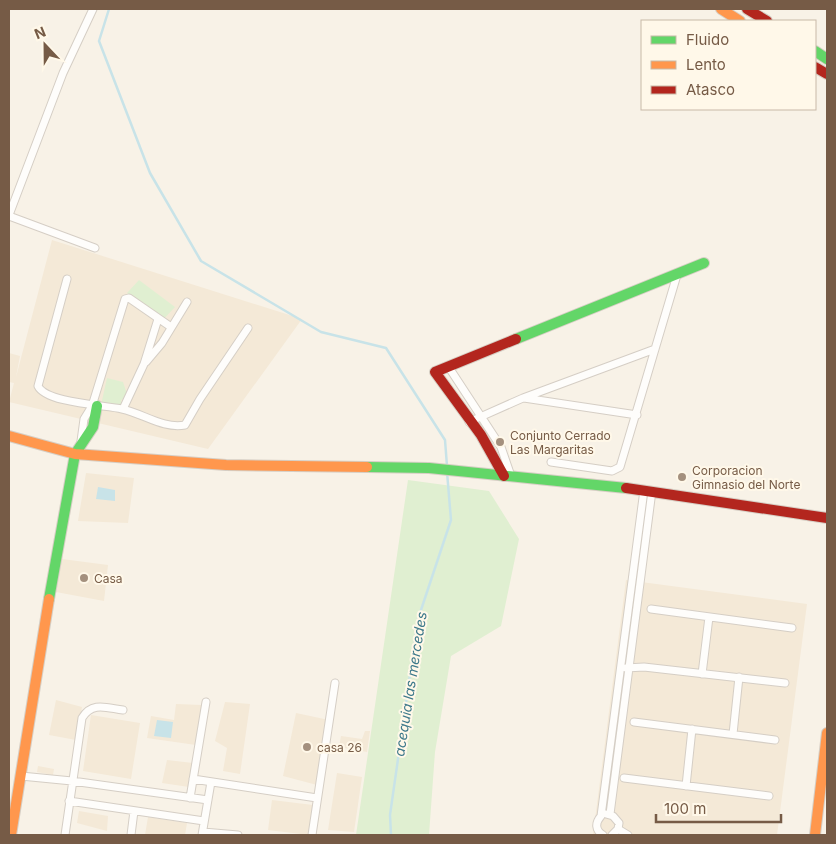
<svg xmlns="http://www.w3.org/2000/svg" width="836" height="844" font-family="Inter,sans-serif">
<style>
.residential{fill:#f4e9d7}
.green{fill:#e0efd1}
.water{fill:#c8e3e8}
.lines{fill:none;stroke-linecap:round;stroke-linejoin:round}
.stream{stroke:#c8e3e8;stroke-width:2.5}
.street-casing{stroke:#d5cec5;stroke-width:9}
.fast-casing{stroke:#d6cec4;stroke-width:12}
.slow-casing{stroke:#d6cec4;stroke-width:12}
.jam-casing{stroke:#d6cec4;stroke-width:12}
.street{stroke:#fefdfb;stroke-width:7}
.fast{stroke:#63d668;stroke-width:10}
.slow{stroke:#ff974d;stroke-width:10}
.jam{stroke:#b3261e;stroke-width:10}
.poi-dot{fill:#a4907e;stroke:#fff8e9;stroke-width:2}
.labels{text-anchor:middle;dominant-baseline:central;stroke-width:4;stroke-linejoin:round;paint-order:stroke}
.poi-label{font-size:12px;fill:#765b46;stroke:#fff8e9;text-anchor:start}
.water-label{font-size:14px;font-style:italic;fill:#3e798b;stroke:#fff8e9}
</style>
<rect width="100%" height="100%" fill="#f8f2e7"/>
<path class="residential" d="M52 240 302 319 208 449 9 402 14 383 9 382V353L20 356 16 377Z
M86 473 134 478 128 523 78 521Z
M62 559 108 565 104 601 56 592Z
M626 580 807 604 777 835H593Z
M56 700 82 707 76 740 49 735Z
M225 702 250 704 240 774 223 771 227 748 215 741Z
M176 704 202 705 196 745 147 738 151 716 174 720Z
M296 713 329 720 317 785 283 776Z
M91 715 140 723 131 779 83 771Z
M365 731H370L367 752 339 747 341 736 362 739Z
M167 760 193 763 189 787 162 783Z
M38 766 54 769 53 775 37 772Z
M337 773 362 777 354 832 328 830Z
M272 800 313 805 309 835 268 830Z
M79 811 108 816 107 831 77 823Z
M148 817 187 823 185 835H145Z"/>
<path class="green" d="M139 280 175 307 161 322 127 293Z
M107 378 123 382 128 397 121 400 123 406 101 405Z
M408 480 489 491 519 539 501 626 451 656 435 752 429 835H356Z"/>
<path class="water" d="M98 487 115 490V501L96 499Z
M157 720 173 722 171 738 154 736Z"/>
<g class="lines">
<path class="stream" d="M109 9 99 41 150 173 201 261 321 332 386 348 445 440 447 466
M391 835 390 815 418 619 451 520 447 472"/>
<g class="street-casing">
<path id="street" d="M9 215 63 73 93 9
M9 216 95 248
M67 279 38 386C46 403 104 405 122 409 144 414 163 429 185 425L200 399 248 328
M146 362 162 343 187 302
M448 366 501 447 511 476
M524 398 637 415
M123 409 144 364 158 319
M469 422 523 398 655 349
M81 441 84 419 92 406 125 299 129 298 171 327
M551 462 612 471 620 467 677 275
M651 609 792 628
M626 668 644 667 785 683
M702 674 709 617
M634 722 775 740
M733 734 739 677
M21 776 72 781 208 800
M624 778 769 796
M193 779 317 798
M686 786 692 729
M190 798 206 702
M69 801 204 821
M606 814 613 816 619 823 618 829 612 835
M610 814 652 491
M618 829 628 835
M203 832 238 835
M65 835 82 718C92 701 107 708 123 710
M131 835 134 811
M202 835 211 782
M312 835 335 683
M603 835C595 830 595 823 601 816L644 490"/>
</g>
<g class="fast-casing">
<path id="fast" d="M815 51 827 59
M516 339 704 263
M367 467 429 468 626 488
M49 599 75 454 93 427 97 406"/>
</g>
<g class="slow-casing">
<path id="slow" d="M721 9 740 21
M9 436 75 454 226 465 367 467
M11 835 49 599
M815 835 827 733"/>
</g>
<g class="jam-casing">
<path id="jam" d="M747 9 767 21
M815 67 827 74
M504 476 481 435 435 372 516 339
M626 488 827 518"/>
</g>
<use href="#street" class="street"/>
<use href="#fast" class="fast"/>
<use href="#slow" class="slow"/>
<use href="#jam" class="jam"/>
</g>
<g class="poi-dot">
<circle cx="500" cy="442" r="5"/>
<circle cx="682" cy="477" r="5"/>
<circle cx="84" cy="578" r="5"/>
<circle cx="307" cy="747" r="5"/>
</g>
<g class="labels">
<g class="poi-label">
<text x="510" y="435">Conjunto Cerrado<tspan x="510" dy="14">Las Margaritas</tspan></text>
<text x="692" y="470">Corporacion<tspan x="692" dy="14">Gimnasio del Norte</tspan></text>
<text x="94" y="578">Casa</text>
<text x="317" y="747">casa 26</text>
</g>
<g class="water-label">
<text transform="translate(410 684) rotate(-81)">acequia las mercedes</text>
</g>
</g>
<rect width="836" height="844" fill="none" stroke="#765b46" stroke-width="20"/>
<rect x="641" y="20" width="175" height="90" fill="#fff8e9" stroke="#c8b9a8"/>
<rect x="651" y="36" width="25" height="8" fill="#63d668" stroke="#c8b9a8"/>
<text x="686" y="45" font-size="15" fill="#765b46">Fluido</text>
<rect x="651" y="61" width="25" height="8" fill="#ff974d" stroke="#c8b9a8"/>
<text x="686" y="70" font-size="15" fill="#765b46">Lento</text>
<rect x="651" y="86" width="25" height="8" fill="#b3261e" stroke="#c8b9a8"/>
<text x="686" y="95" font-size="15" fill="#765b46">Atasco</text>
<g transform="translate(45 45) rotate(338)" stroke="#fff8e9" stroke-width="4" paint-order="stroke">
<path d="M0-4L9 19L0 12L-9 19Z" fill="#765b46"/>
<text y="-8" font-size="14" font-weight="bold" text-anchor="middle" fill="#765b46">N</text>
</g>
<path d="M656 814v8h125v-8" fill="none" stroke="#765b46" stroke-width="2.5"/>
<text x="664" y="814" font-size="15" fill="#765b46" stroke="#fff8e9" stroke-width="4" paint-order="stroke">100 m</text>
</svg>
